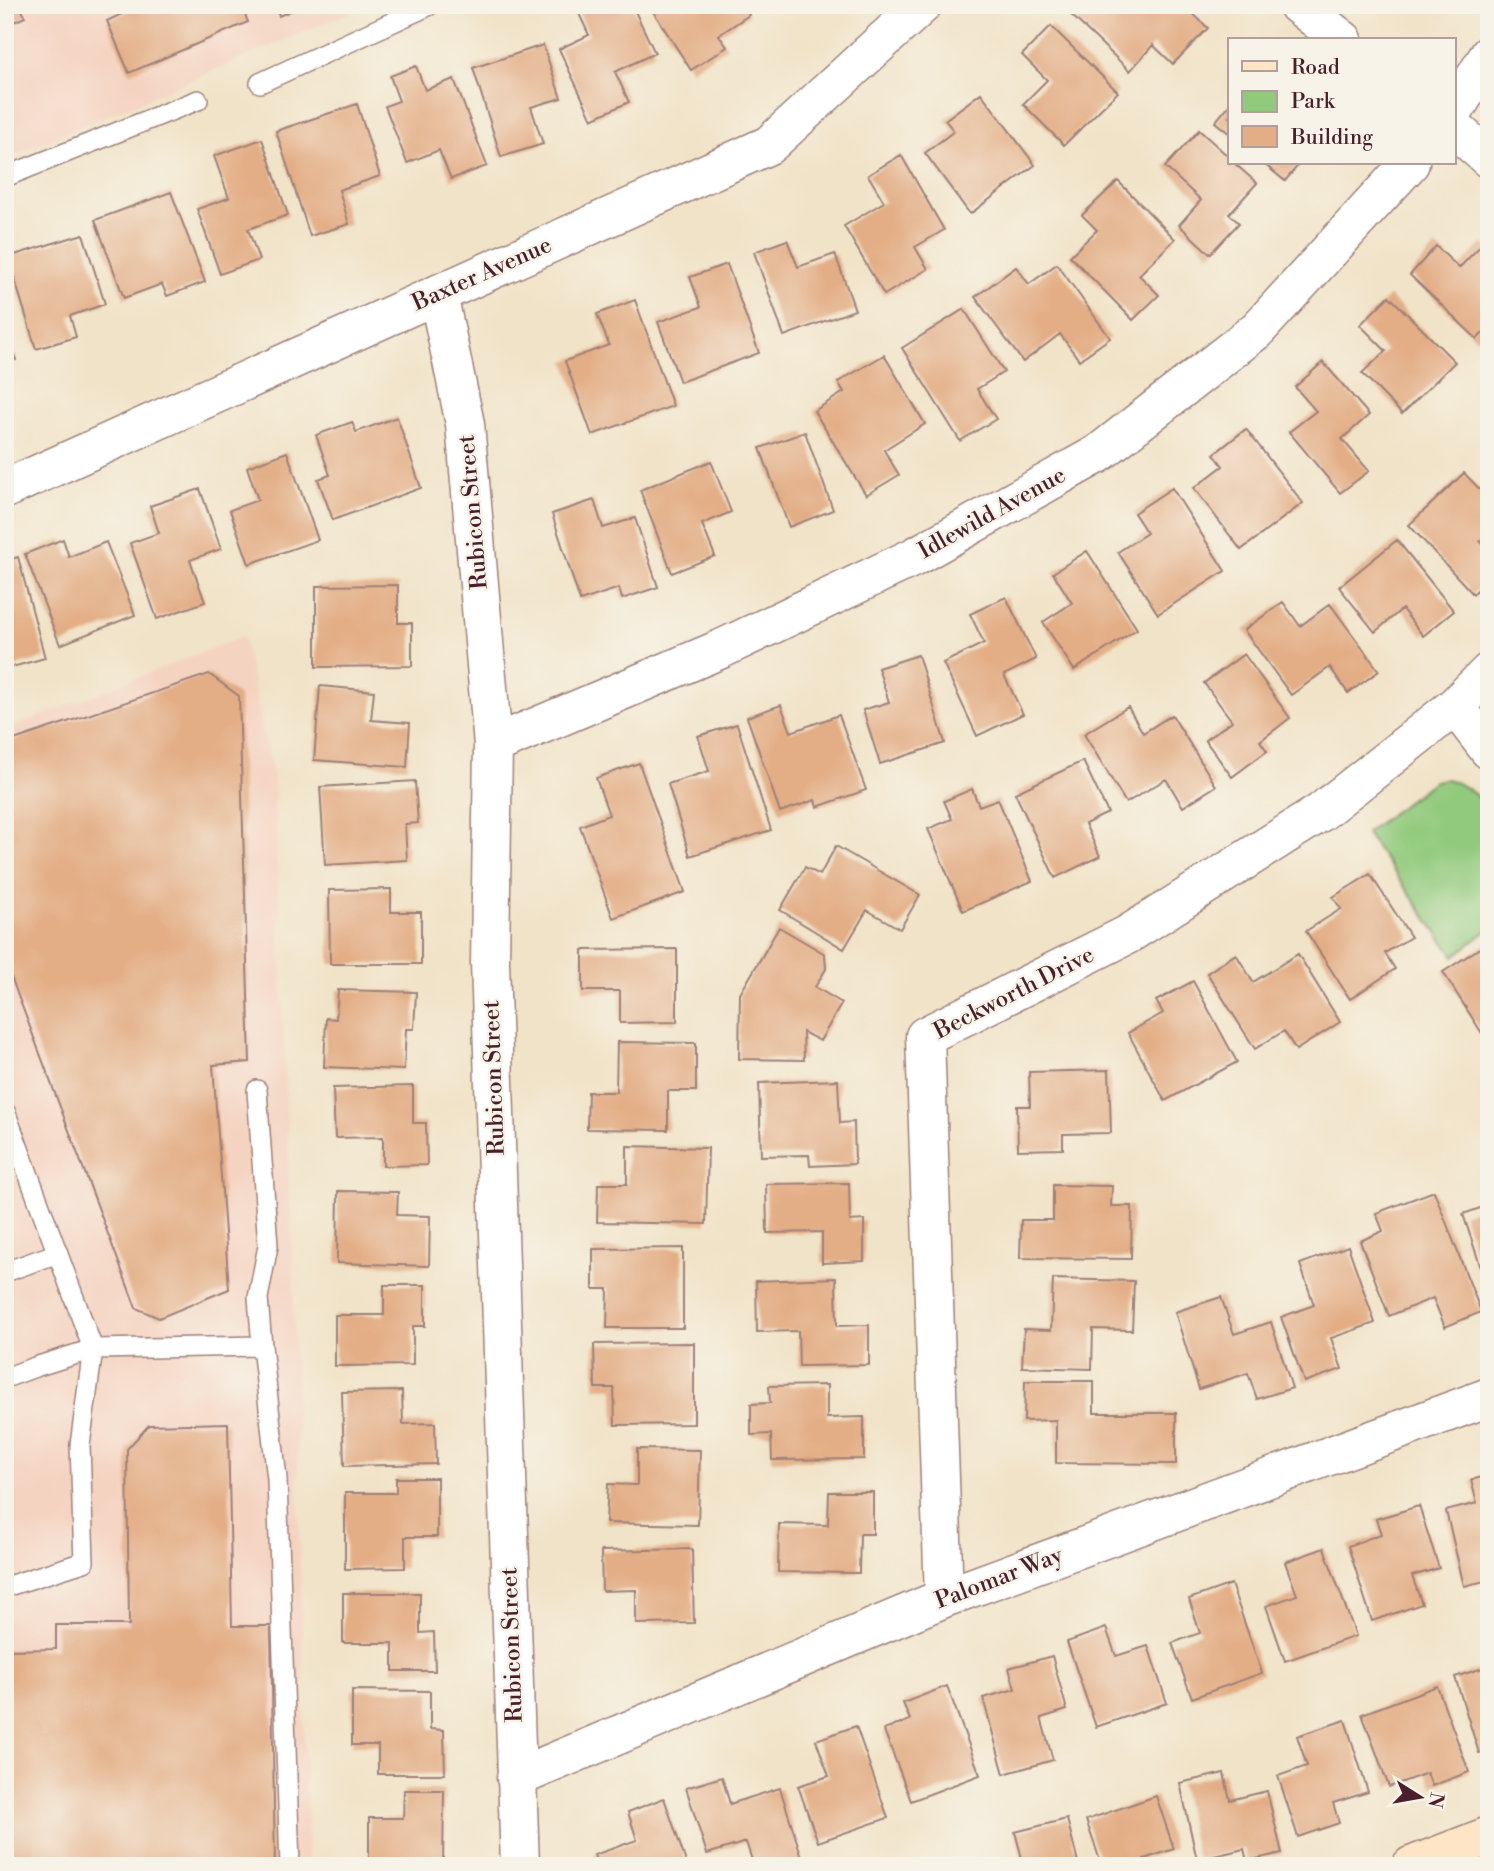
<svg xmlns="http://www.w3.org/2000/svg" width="1494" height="1871" font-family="'Libre Bodoni',serif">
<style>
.built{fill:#f5d3c1}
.green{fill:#92ca7d;stroke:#6e7454;stroke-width:2}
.building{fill:#e3ad85}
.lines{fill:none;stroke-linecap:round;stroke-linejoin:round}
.lane-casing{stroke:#9e817a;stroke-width:22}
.street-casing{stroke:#9e817a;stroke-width:41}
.secondary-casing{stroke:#9e817a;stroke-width:41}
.lane{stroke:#fff;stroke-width:19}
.street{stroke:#fff;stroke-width:38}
.secondary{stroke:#fee5c5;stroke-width:38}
.labels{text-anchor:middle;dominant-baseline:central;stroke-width:5;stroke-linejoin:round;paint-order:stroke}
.street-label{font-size:23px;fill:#4a1f2b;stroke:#f7f3e8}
</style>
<rect width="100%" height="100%" fill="#f7f3e8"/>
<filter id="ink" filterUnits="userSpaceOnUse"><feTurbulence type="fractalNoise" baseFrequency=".0143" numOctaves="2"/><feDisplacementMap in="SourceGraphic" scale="14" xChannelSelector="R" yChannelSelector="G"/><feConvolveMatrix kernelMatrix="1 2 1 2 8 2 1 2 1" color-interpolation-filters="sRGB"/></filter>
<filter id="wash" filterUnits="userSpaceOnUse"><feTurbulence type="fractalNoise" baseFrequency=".00686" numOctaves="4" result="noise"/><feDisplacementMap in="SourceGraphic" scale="28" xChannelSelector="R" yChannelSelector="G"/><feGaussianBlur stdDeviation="1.57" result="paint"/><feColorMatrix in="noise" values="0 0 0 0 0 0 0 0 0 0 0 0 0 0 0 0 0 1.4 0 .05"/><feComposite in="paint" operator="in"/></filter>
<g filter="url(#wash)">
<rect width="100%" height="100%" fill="#f1e3c8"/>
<path class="built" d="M5 5H367L5 159Z
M243 636 274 781 293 1282 308 1866H5V730Z"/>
<path class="green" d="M1447 779C1465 785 1478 795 1489 810V929L1454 956 1366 833 1434 781Z"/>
<g id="blocks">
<path class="building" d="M5 5H20L25 17 5 26Z
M128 5H241L248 22 129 73 107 21 130 10Z
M275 5H304L279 16Z
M575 5H632L655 53 615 72 629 102 592 119 559 49 589 35Z
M649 5H743L749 15 719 35 727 47 691 70Z
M1074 5H1117L1119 8 1121 5H1184L1208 28 1173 64 1153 45 1130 71 1068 12Z
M1051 26 1118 92 1064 145 1023 104 1047 80 1022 55Z
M543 45 561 98 531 107 543 144 501 157 473 68Z
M416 66 425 90 454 79 487 166 451 179 439 150 407 163 385 106 399 101 390 76Z
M981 93 1035 165 970 214 925 153 954 131 945 120Z
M357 104 380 176 339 190 349 224 310 236 276 131Z
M1230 104V134L1215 122Z
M1199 130 1230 158V163H1234L1257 183 1229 214 1239 223 1210 254 1179 225 1201 200 1165 167Z
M262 139 288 215 248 229 259 260 220 274 197 209 229 198 214 156Z
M901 155 944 230 915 247 928 269 884 295 844 226 884 202 868 175Z
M1263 163H1300L1285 181Z
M1118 181 1175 239 1139 275 1159 295 1133 320 1070 256 1097 230 1082 215Z
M171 192 205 282 167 296 162 284 124 298 95 220Z
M83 234 105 304 70 316 76 337 36 349 8 257Z
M787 240 798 267 835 254 855 310 784 336 754 252Z
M1483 243 1489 248V327L1477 339 1410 275 1436 246 1459 268Z
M727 264 759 353 680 382 658 322 701 307 690 277Z
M1057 264 1110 338 1079 360 1060 334 1023 362 975 297 1016 267 1029 284Z
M1389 296 1455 362 1402 414 1362 373 1386 351 1360 325Z
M635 300 673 406 592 435 565 361 609 345 597 314Z
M964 309 1004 372 977 389 996 419 960 441 902 348Z
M5 331 16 360 5 364Z
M884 355 925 424 884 450 899 475 866 495 814 411 844 392 838 382Z
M1323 362 1369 415 1342 439 1369 471 1340 493 1289 432 1316 411 1295 387Z
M397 417 421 488 333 520 318 479 330 475 316 435 352 422 356 432Z
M1246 429 1303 503 1241 550 1194 488 1223 466 1214 454Z
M805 432 833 510 789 527 760 448Z
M287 452 318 540 249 564 230 510 258 500 247 467Z
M711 461 731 512 702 524 715 556 672 573 640 490Z
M1464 473 1489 499V533L1480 541 1489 550V579L1473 594 1409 525Z
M1172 488 1225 571 1158 614 1118 552 1147 533 1134 513Z
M200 489 221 549 190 560 205 602 157 619 130 543 159 533 150 506Z
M594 500 603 528 635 518 658 587 622 599 619 588 580 601 552 514Z
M63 539 69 557 106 542 135 615 60 645 25 554Z
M1397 540 1454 611 1423 636 1402 609 1375 632 1339 587Z
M1087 551 1137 629 1074 670 1043 622 1072 603 1053 573Z
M18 557 45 658 5 669V561Z
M398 585V623H412V666L316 667V586Z
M1006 597 1036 659 1004 675 1023 714 977 736 943 663 984 643 970 614Z
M1283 602 1300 626 1330 604 1379 671 1348 693 1330 667 1291 695 1244 630Z
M1244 654 1290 718 1260 741 1267 751 1232 777 1205 740 1232 721 1204 683Z
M918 655 945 743 880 764 863 710 889 702 878 668Z
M209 674 239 696 250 1062 213 1065 229 1289 159 1318 136 1308 5 961V743Z
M320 686 374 691 371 720 410 723 407 767 314 760Z
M781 705 791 732 839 715 866 790 817 807 815 800 780 812 747 717Z
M1128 707 1143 733 1172 715 1216 786 1183 807 1166 779 1126 803 1084 734Z
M737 724 771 830 690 856 668 784 709 771 698 736Z
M1083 761 1108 813 1085 824 1100 856 1055 878 1015 793Z
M639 763 685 892 613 918 580 826 609 815 596 778Z
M415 781 418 823 405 824 407 860 325 865 320 787Z
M972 789 979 806 998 799 1032 881 963 911 928 829 952 819 944 801Z
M836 846 920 895 900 929 867 910 844 949 780 910 805 867 820 875Z
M1370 874 1411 937 1385 953 1395 969 1350 999 1306 931 1341 909 1333 897Z
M391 889V912H421V964H330L329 890Z
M779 927 825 954 826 969 815 987 842 1003 820 1041 803 1032 804 1060 739 1059 740 994Z
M1489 942V1036L1485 1038 1443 972Z
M677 949V1022L620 1023V991H583V950Z
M1236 954 1253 982 1298 954 1340 1022 1296 1050 1284 1031 1255 1049 1207 973Z
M1193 981 1237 1062 1165 1101 1128 1033 1163 1013 1156 1001Z
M338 990 416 992 414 1029H406L404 1070 324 1067 326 1018 336 1019Z
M617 1042 696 1043V1091H668V1130L587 1129 588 1092H616Z
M1109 1070 1111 1133 1063 1134V1149L1018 1150 1017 1106H1030L1029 1072Z
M838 1080 840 1123 854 1122 855 1164 810 1166 809 1155 761 1156 759 1083Z
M413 1086V1123H426L427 1165 383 1166V1137L335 1138 333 1088Z
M627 1146 708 1148 706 1224 597 1222 598 1184H627Z
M849 1183 850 1221 864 1220V1261L822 1263V1232L767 1233 766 1184Z
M1053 1185 1112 1186 1111 1206H1132L1131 1259 1020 1258 1021 1220H1053Z
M338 1191 398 1192 397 1215 430 1216 429 1266 337 1263Z
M1434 1191 1481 1312 1445 1327 1433 1298 1389 1316 1360 1241 1383 1231 1376 1213Z
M1489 1205V1289H1488L1463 1214Z
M1348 1246 1375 1323 1331 1338 1342 1369 1304 1382 1281 1317 1314 1305 1300 1264Z
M683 1248V1328H607L608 1289H593V1249Z
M836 1278 837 1326 869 1325V1365L799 1366 798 1331 757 1332 756 1281Z
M1053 1279 1134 1281 1132 1330 1093 1329 1092 1369 1022 1367 1024 1329 1051 1330Z
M384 1285H425V1326H413V1365L335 1366V1315H384Z
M1221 1297 1234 1334 1271 1322 1292 1388 1257 1399 1248 1373 1199 1389 1175 1312Z
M694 1343V1424L615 1425 614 1388H595L594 1344Z
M1025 1381H1094V1413H1176V1464L1056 1463V1420L1024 1421Z
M827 1385V1418L864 1417V1459L772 1460 771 1434 751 1435V1404L770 1403 769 1386Z
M402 1391 403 1424 435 1423 436 1464 344 1466 342 1392Z
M228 1423 232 1626H271L275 1866H5V1650L56 1649V1625H129L127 1449 149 1425Z
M637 1449 700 1450 698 1525 606 1523 608 1484 637 1485Z
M1489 1475V1580L1464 1586 1446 1511 1477 1503 1471 1480Z
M396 1478H437V1537H405V1568L345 1569V1493H396Z
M829 1492H873V1534H860L859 1573 778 1572 779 1524 828 1525Z
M1419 1506 1439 1568 1412 1576 1422 1604 1372 1621 1348 1546 1381 1534 1376 1519Z
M1324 1548 1356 1636 1285 1661 1266 1606 1297 1595 1285 1562Z
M692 1549 694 1623 636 1624V1590L602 1591 601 1551Z
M1231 1584 1262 1673 1192 1698 1172 1643 1200 1633 1189 1599Z
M343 1593H420V1633L434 1632 435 1671H393V1643H343Z
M1106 1628 1116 1656 1148 1646 1167 1703 1096 1727 1067 1642Z
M1052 1656 1067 1710 1041 1718 1053 1760 1004 1774 983 1698 1015 1689 1009 1668Z
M1489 1666V1750L1479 1753 1455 1677Z
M947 1686 980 1775 911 1801 884 1730 910 1720 903 1703Z
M1437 1686 1469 1772 1432 1786 1427 1773 1389 1787 1362 1714Z
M352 1690 430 1691V1729L444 1730 445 1774H378V1745H352Z
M1345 1720 1368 1792 1333 1803 1339 1823 1298 1837 1278 1776 1307 1766 1297 1736Z
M856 1726 888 1818 818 1842 798 1786 829 1776 816 1740Z
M1224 1773 1230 1800 1267 1791 1282 1853 1247 1861 1244 1849 1197 1860 1180 1783Z
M722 1777 730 1804 780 1788 804 1864 799 1866H754L746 1842 707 1854 686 1788Z
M404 1790H444L443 1866H369V1818H403Z
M1156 1796 1174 1849 1144 1859 1146 1866H1102L1086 1820Z
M664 1798 687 1865 598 1866 594 1855 637 1840 628 1812Z
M1067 1819 1079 1866H1024L1015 1832Z"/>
</g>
</g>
<g filter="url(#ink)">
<use href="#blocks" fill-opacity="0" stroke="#9e817a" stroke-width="2"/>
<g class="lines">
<g class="lane-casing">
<path id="lane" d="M260 83 430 5
M5 177 198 100
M257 1090 268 1246 258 1298 262 1346
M5 1111 93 1349 80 1445 84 1562 5 1587
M5 1272 58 1253
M5 1378 35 1367 93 1349 262 1346 277 1479 290 1866"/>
</g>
<g class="street-casing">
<path id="street" d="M1298 5 1343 40
M1454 111 1489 55
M1454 128 1489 159
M438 294 465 424 493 745 490 962 520 1866
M5 489 769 145 922 5
M1455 706 1489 750
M493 745 721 649 914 557 1098 454 1257 330 1410 163
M944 1598 925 1036 1127 935 1321 812 1455 706 1489 672
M516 1778 944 1598 1489 1397"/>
</g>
<g class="secondary-casing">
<path id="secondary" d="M1411 1866 1489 1836"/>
</g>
<use href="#lane" class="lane"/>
<use href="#street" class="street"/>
<use href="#secondary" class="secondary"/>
</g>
</g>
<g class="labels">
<g class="street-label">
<text transform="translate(482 274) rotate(-24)">Baxter Avenue</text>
<text transform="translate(473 512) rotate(-95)">Rubicon Street</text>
<text transform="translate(992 513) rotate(-29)">Idlewild Avenue</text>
<text transform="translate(1014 993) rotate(-27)">Beckworth Drive</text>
<text transform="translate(494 1078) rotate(-92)">Rubicon Street</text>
<text transform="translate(999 1578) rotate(-21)">Palomar Way</text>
<text transform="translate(512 1645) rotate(-92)">Rubicon Street</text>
</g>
</g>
<rect width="1494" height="1871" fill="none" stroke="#f7f3e8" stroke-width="28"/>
<rect x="1228" y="38" width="228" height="126" fill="#f7f3e8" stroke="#b29e9c" stroke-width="2"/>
<rect x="1242" y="61" width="35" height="10" fill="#fee5c5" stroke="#b29e9c" stroke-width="2"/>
<text x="1291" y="74" font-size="21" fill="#4a1f2b">Road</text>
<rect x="1242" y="91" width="35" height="21" fill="#92ca7d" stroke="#b29e9c" stroke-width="2"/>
<text x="1291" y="108" font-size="21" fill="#4a1f2b">Park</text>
<rect x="1242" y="126" width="35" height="21" fill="#e3ad85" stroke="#b29e9c" stroke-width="2"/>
<text x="1291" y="144" font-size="21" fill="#4a1f2b">Building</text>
<g transform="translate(1420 1797) rotate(101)" stroke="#f7f3e8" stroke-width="5" paint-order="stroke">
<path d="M0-5L12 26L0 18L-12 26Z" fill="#4a1f2b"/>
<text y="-10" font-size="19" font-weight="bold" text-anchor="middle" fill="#4a1f2b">N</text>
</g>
</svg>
